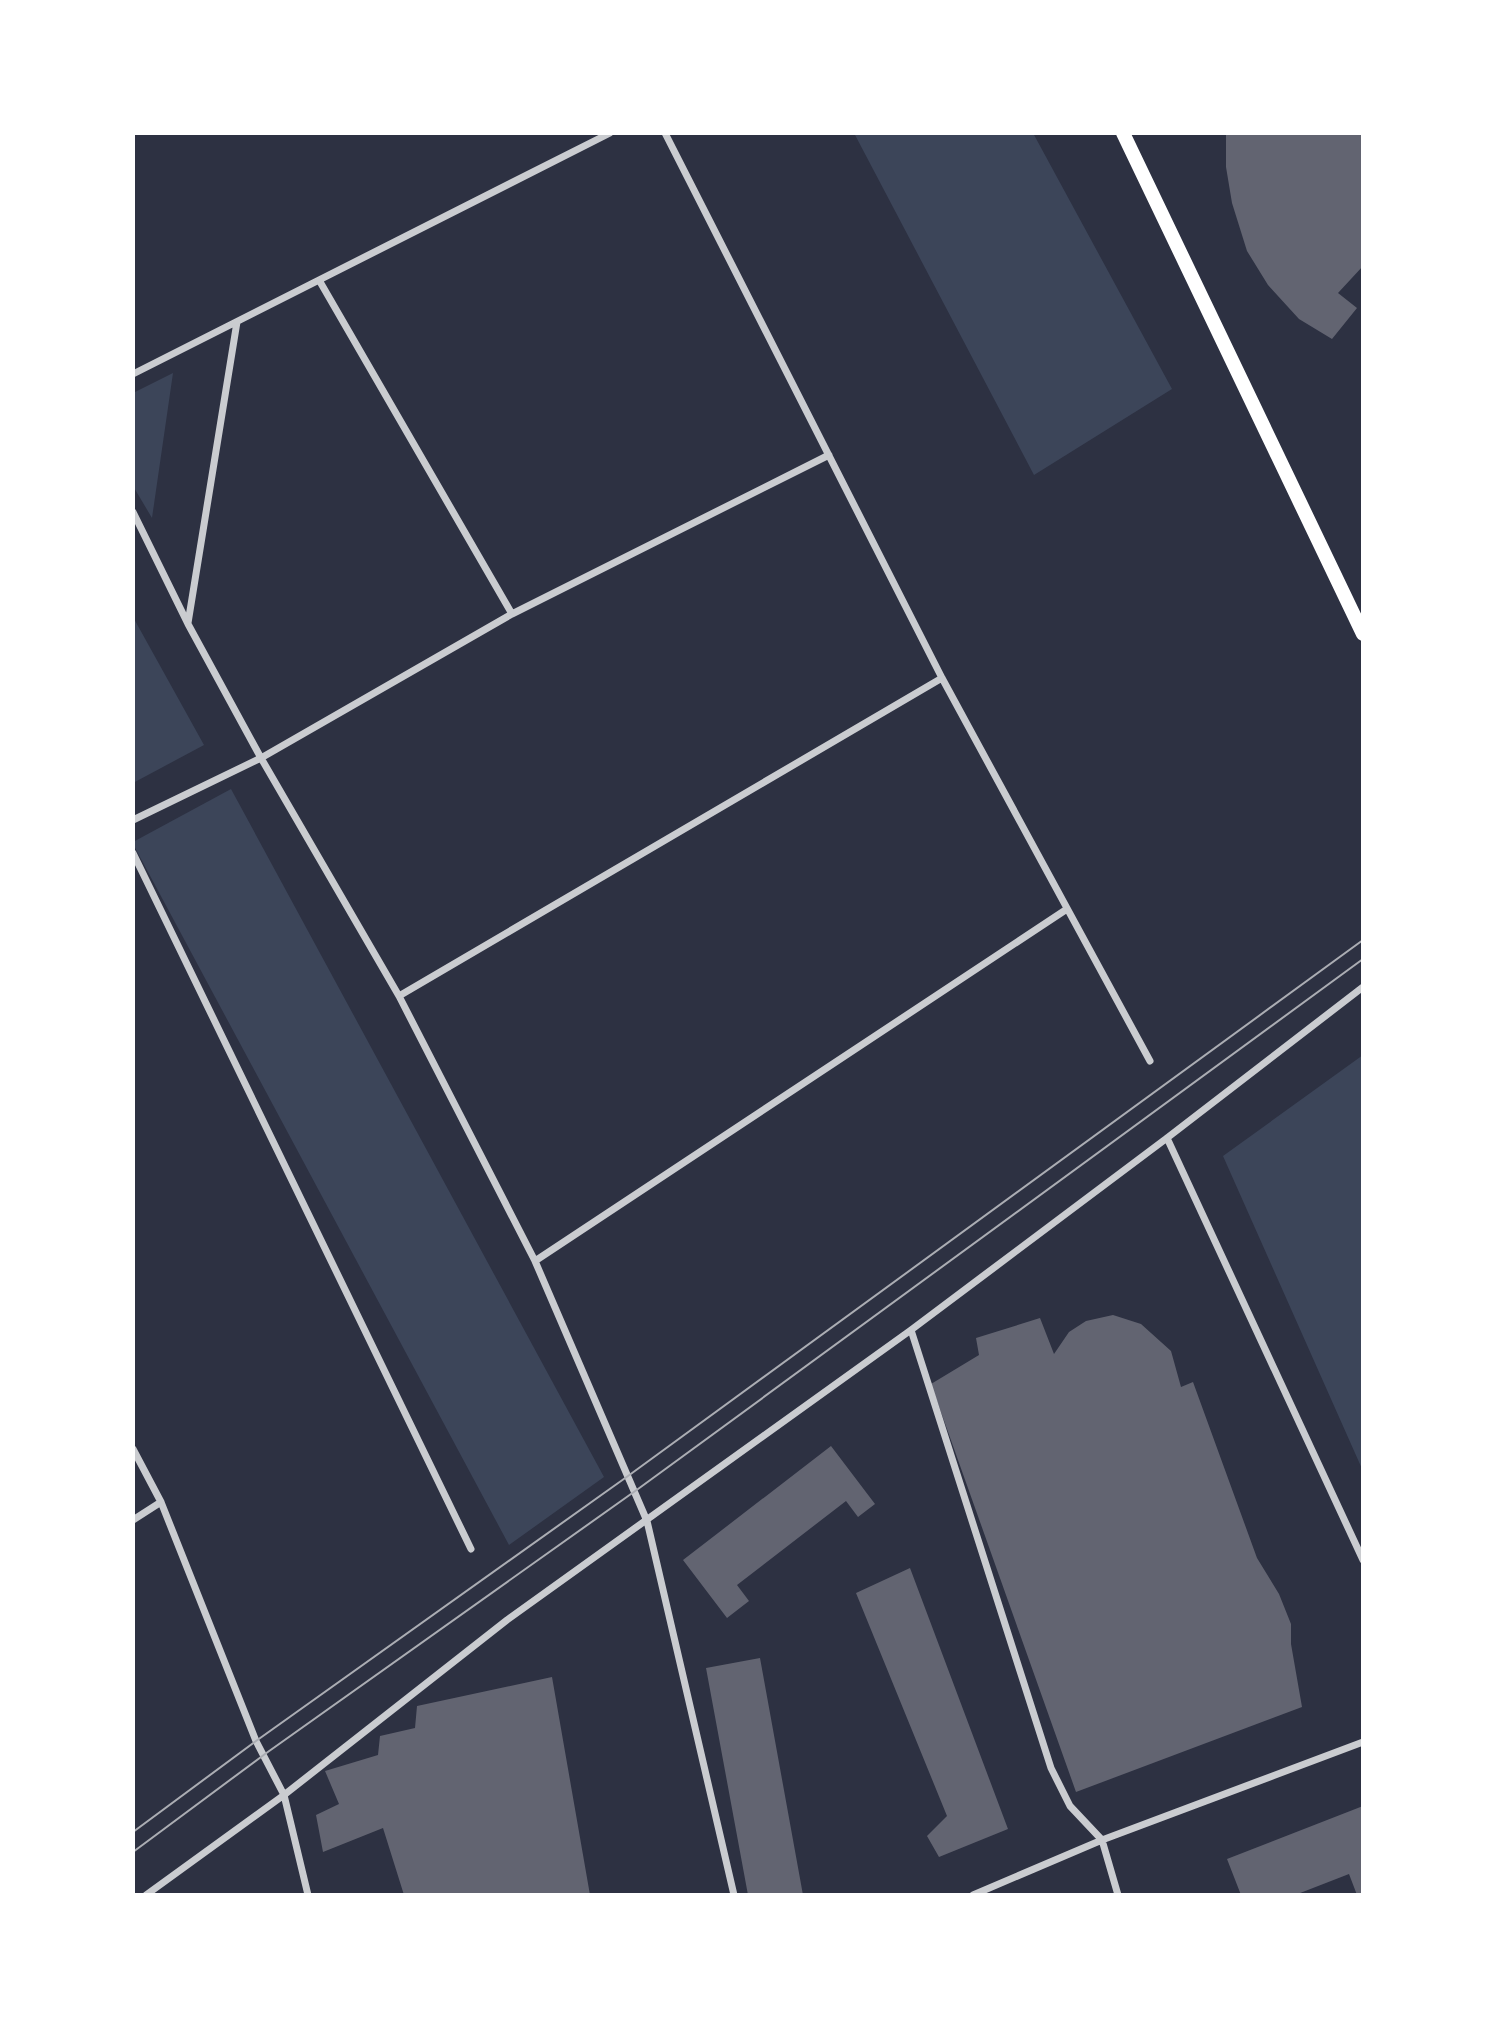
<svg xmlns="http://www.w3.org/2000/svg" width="1496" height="2028" font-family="'Public Sans',sans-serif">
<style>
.green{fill:#3c4559}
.building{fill:#626471}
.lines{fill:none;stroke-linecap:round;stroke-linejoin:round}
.minor{stroke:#caccd0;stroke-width:7}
.secondary{stroke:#fff;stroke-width:14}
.tram{stroke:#abadb3;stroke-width:2}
</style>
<rect width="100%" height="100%" fill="#2d3142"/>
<path class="green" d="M854 133H1033L1172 389 1034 475Z
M173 373 152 518 133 486V393Z
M133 617 204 745 133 783Z
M231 789 604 1477 509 1545 133 844V842Z
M1363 1055V1471L1223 1156Z"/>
<path class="building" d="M1226 133H1363V266L1338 293 1357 308 1332 339 1299 319 1268 285 1247 251 1232 203 1226 167Z
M1113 1315 1141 1324 1171 1351 1181 1387 1193 1382 1257 1558 1279 1594 1291 1624V1644L1302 1707 1076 1792 931 1384 979 1355 976 1338 1040 1318 1054 1354 1069 1332 1086 1321Z
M831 1446 875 1504 858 1517 846 1501 737 1585 749 1601 727 1618 683 1560Z
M910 1568 1008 1829 939 1857 927 1836 947 1816 856 1593Z
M760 1658 803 1895H748L706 1668Z
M552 1677 590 1895H404L383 1828 323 1852 316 1815 339 1804 325 1771 378 1755 380 1736 415 1728 417 1706Z
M1363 1806V1895H1357L1349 1874 1295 1895H1241L1227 1859Z"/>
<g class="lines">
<path class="minor" d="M665 133 942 678 1150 1061
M319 280 512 614
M133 374 610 133
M133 512 188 624 261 758 399 996 535 1261 647 1521 734 1895
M188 623 237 322
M133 820 261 758 512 614 829 455
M133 853 471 1549
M399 996 942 678
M1167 1138 1363 1560
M535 1261 1067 909
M911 1330 1051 1768 1070 1806 1102 1840 1118 1895
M133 1449 161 1502 256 1741 284 1795 308 1895
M133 1520 161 1502
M146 1895 284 1795 507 1620 911 1330 1167 1138 1363 987
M973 1895 1102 1840 1363 1742"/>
<path class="secondary" d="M1123 133 1363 634"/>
<path class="tram" d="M133 1832 256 1741 628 1476 1363 940
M133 1852 265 1754 638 1489 1363 959"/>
</g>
<rect width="1496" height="2028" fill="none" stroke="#ffffff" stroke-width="270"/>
</svg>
